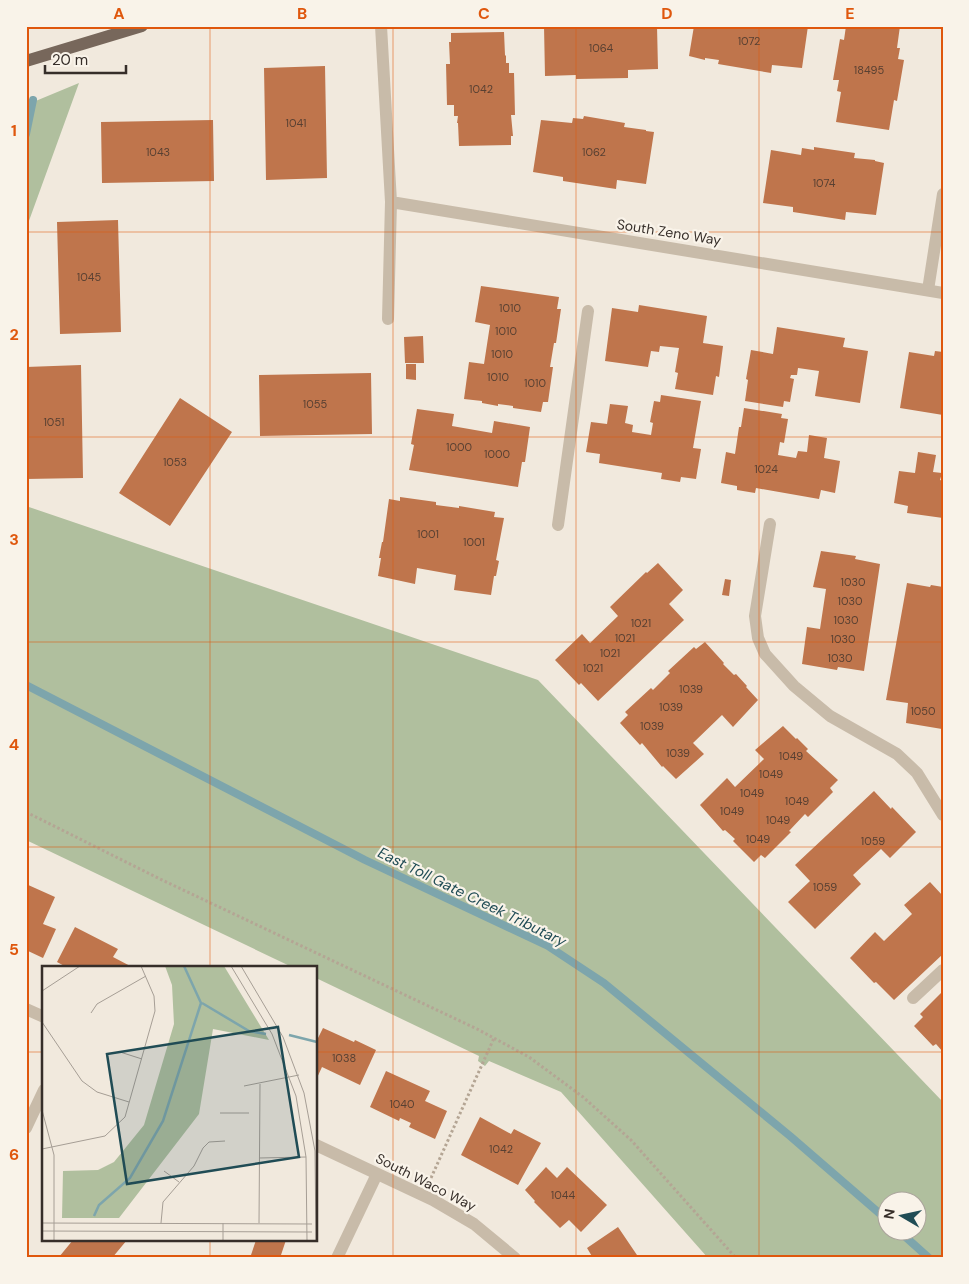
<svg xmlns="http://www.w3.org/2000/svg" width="969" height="1284" font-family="'DM Sans',sans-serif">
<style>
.green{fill:#b0bf9e;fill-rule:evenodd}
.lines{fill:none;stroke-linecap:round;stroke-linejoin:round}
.stream{stroke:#7da5ac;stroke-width:8}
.building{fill:#bf754c}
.path{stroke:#b4a594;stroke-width:3;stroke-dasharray:2.5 2.5;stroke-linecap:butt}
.lane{stroke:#c8bba9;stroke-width:12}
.street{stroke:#c8bba9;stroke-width:12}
.primary{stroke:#77675b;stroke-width:12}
.grid{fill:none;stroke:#df570d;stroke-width:1;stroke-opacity:0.55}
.labels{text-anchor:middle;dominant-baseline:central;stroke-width:4.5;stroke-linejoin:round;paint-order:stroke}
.number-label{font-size:11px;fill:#584032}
.street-label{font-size:14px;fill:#362e29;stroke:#f9f3e9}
.water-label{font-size:15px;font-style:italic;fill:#204c55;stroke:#f9f3e9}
.inset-river{fill:none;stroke:#7da5ac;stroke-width:2.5}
.inset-road{fill:none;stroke:#a69e95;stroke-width:1}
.view{fill:#204c55;fill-opacity:0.15;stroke:#204c55;stroke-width:2.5}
.inset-edge{fill:none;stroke:#362e29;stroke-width:2.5}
.neatline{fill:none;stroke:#df570d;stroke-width:2}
.grid-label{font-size:16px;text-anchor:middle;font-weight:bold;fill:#df570d}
</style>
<rect width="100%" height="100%" fill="#f1e9dd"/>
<path class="green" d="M79 83 26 229V105Z
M26 506 538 680 943 1102V1258H708L561 1092 489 1061 485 1066 478 1061 479 1056 316 978V968H294L26 840ZM886 1202H916V1232H886Z"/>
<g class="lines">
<path class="stream" d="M26 134 33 100
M26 685 365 860 548 946 604 983 790 1136 886 1219
M900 1232 929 1258"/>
</g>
<path class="building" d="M544 26H657L658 69 628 70V78L576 79V75L545 76Z
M694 26H808L802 68 772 65 771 73 718 64 719 60 705 58V60L689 56Z
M846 26H900L897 48H900L898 59 904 60 897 101 894 100 889 130 836 122 841 92 837 91 839 80H833L840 39 844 40Z
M504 32 505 55 506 56V63H509V73H514L515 115H511L513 136H511V145L459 146 458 123H457L458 116H454V105H447L446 64H450L449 42H451V33Z
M325 66 327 178 266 180 264 68Z
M584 116 625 123 624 127 646 130V131L654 132 646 184 617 180 616 189 563 181V177L533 172 541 120 572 123 573 118 583 119Z
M213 120 214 181 102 183 101 122Z
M814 147 855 153 854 158 875 160V161L884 163 876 215 846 212 845 220 793 212V207L763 203 771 150 801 155 802 148 814 150Z
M118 220 121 332 60 334 57 222Z
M481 286 559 297 557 309H561L556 343H554L550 367H553L548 402H543L541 412 513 408V406L498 404V406L482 403V401L464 399 469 362 484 364 490 325 475 322Z
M639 305 707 316 703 343 723 346 719 377 716 376 713 395 675 389 678 373 675 372 679 348 660 346 659 352 651 351 648 367 605 361 612 308 638 312Z
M777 327 845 338 843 347 868 351 860 403 815 396 819 371 798 368 797 375H791L790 378 794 379 790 402 784 401 783 407 745 401 748 380 746 379 751 350 773 354Z
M423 336 424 363H405L404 337Z
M935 351 943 352V415L900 408 909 352 934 356Z
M406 364H416V380L406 379Z
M81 365 83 478 26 479V367Z
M371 373 372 434 260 436 259 375Z
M661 395 701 401 693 448 701 449 696 479 681 477 680 482 661 479 662 473 599 463 600 454 586 452 591 422 607 424 610 404 628 406 625 423 633 425 632 432 651 435 653 423 650 422 654 401 660 402Z
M180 398 232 432 170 526 119 493Z
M744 408 782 414 781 418 788 419 784 443 780 442 778 455 796 458 798 451 807 452 809 435 827 438 824 458 840 461 835 493 821 490 819 499 756 488 755 493 737 490V486L721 483 726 452 735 454 739 427H741Z
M417 409 454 414 452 426 492 433 494 421 530 427 525 462H522L518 487 409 470 414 445 411 444Z
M918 452 936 455 933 472 942 473 940 480 943 481V518L907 513 908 506 894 503 899 471 915 473Z
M400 497 436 502V505L459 508V506L495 512 494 517 504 518 496 560 499 561 496 576H494L491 595 454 590 456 575 417 568 415 584 378 576 381 558H379L382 542H383L389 499 400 501Z
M821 551 856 556 855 559 880 564 864 671 838 667 837 670 802 664 807 627 820 629 826 589 813 587Z
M658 563 683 590 669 604 684 620 598 701 581 683 579 685 555 660 582 634 590 643 618 616 610 607 646 572 647 573Z
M725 579 731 580 729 596 722 595Z
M907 583 930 587 931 585 943 587 942 729 906 723 908 703 886 700Z
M705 642 724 663 723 664 734 675 736 674 747 686 746 687 758 700 733 727 722 715 693 743 704 754 676 779 663 766 662 767 642 743 640 745 620 723 628 715 625 712 651 688 653 690 670 673 668 671 694 647 696 649Z
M783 726 796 739 797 738 808 749 806 751 838 780 830 788 833 792 808 817 805 814 789 831 791 832 765 858 761 855 754 862 733 841 735 839 725 830 723 831 700 805 727 778 735 787 764 759 755 750Z
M874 791 891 809 892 807 916 832 890 858 881 849 853 875 861 884 815 929 788 902 810 881 795 865Z
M930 882 943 896V954L894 1000 876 982 874 983 850 958 875 932 884 941 912 914 904 905Z
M26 884 55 897 43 924 56 929 43 958 26 950Z
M75 927 118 949 113 957 134 968H68L57 962Z
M943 991V1052L936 1044 933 1046 914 1026 923 1017 920 1014Z
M323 1028 354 1042 355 1040 376 1050 360 1085 322 1067 316 1080V1042Z
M386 1071 430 1091 425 1101 447 1111 435 1139 409 1127 411 1123 400 1118 399 1121 370 1107Z
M480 1117 511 1134 514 1129 541 1143 518 1185 461 1155Z
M546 1167 557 1178 567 1167 607 1205 581 1232 569 1220 560 1228 534 1202 535 1201 525 1190Z
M618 1227 639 1258H593L587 1248Z
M73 1240H127L112 1258H60L59 1257Z
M256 1240H286L280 1258H250Z"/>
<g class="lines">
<path class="path" d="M26 812 160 879 477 1029 529 1057 583 1097 631 1140 736 1258
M431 1178 494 1038"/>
<path class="lane" d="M381 26 391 202 388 319
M391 202 943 293
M928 290 943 194
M770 524 755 616 758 638 765 654 794 686 830 716 897 754 917 773 943 815
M558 525 588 311
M913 998 943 970"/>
<path class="street" d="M26 1009 44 1017
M26 1128 44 1090
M316 1145 433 1200 474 1224 515 1258
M337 1258 377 1174"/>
<path class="primary" d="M26 61 142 26"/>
</g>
<path class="grid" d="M210 26V968M393 26V1258M576 26V1258M759 26V1258M26 232H943M26 437H943M26 642H943M26 847H943M26 1052H44M316 1052H943M210 1240V1258"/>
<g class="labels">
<g class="number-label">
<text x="749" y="41">1072</text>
<text x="601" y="48">1064</text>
<text x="869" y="70">18495</text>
<text x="481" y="89">1042</text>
<text x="296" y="123">1041</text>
<text x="158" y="152">1043</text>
<text x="594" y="152">1062</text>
<text x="824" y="183">1074</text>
<text x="89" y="277">1045</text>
<text x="510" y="308">1010</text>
<text x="506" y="331">1010</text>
<text x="502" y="354">1010</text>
<text x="498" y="377">1010</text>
<text x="535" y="383">1010</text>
<text x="315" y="404">1055</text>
<text x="54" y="422">1051</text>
<text x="459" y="447">1000</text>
<text x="497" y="454">1000</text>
<text x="175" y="462">1053</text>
<text x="766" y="469">1024</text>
<text x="428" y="534">1001</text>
<text x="474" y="542">1001</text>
<text x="853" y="582">1030</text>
<text x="850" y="601">1030</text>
<text x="846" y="620">1030</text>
<text x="641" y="623">1021</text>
<text x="625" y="638">1021</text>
<text x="843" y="639">1030</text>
<text x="610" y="653">1021</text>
<text x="840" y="658">1030</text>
<text x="593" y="668">1021</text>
<text x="691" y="689">1039</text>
<text x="671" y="707">1039</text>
<text x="923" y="711">1050</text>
<text x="652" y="726">1039</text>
<text x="678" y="753">1039</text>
<text x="791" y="756">1049</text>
<text x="771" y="774">1049</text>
<text x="752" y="793">1049</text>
<text x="797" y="801">1049</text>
<text x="732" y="811">1049</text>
<text x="778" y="820">1049</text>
<text x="758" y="839">1049</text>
<text x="873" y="841">1059</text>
<text x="825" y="887">1059</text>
<text x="344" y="1058">1038</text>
<text x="402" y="1104">1040</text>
<text x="501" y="1149">1042</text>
<text x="563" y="1195">1044</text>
</g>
<g class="street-label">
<text transform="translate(669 232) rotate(9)">South Zeno Way</text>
<text transform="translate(426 1182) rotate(27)">South Waco Way</text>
</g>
<g class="water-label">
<text transform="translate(472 897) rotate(26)">East Toll Gate Creek Tributary</text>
</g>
</g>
<g transform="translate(42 966)">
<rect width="275" height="275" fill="#f1e9dd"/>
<path d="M123 0H182L227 74 171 63 157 148 77 252H20L21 205 56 204 72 196 102 159 132 58 130 19Z" fill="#b0bf9e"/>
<path class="inset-river" d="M160 37 207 65 224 68M247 69 275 76M52 250 57 239 88 212 121 155 159 37 142 0"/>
<path class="inset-road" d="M189 0 230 68 254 130 264 191 265 275M199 0 241 71 262 127 273 185 274 275M0 25 38 0M49 47 55 38 104 10M0 56 40 115 55 126 87 136M78 86 100 93M202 120 257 109M0 144 12 189V275M178 147H207M0 183 63 170 83 151 113 45 112 30 99 0M217 192 264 191M122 205 137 216M0 257 270 258M119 257 121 236 152 200 161 182 167 176 183 175M217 257 218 118M0 265 270 266M181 275V257"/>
<path class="view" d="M236 61 257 191 85 218 65 88Z"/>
<rect width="275" height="275" class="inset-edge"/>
</g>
<rect width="969" height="1284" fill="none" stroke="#f9f3e9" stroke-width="55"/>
<g transform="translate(902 1216) rotate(279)"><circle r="24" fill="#f9f3e9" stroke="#aba49c"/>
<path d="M0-4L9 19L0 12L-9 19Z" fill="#204c55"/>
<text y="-8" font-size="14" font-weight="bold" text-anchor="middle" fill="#362e29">N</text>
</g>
<path d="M45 65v8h81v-8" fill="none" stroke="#362e29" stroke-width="2.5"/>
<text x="52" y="65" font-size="15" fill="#362e29" stroke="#f9f3e9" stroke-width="4" paint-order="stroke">20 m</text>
<rect x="28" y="28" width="914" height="1228" class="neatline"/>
<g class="grid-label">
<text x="119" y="19">A</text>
<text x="302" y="19">B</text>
<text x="484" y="19">C</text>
<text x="667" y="19">D</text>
<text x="850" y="19">E</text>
<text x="14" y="136">1</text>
<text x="14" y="340">2</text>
<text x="14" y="545">3</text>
<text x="14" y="750">4</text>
<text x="14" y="955">5</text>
<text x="14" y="1160">6</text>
</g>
</svg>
